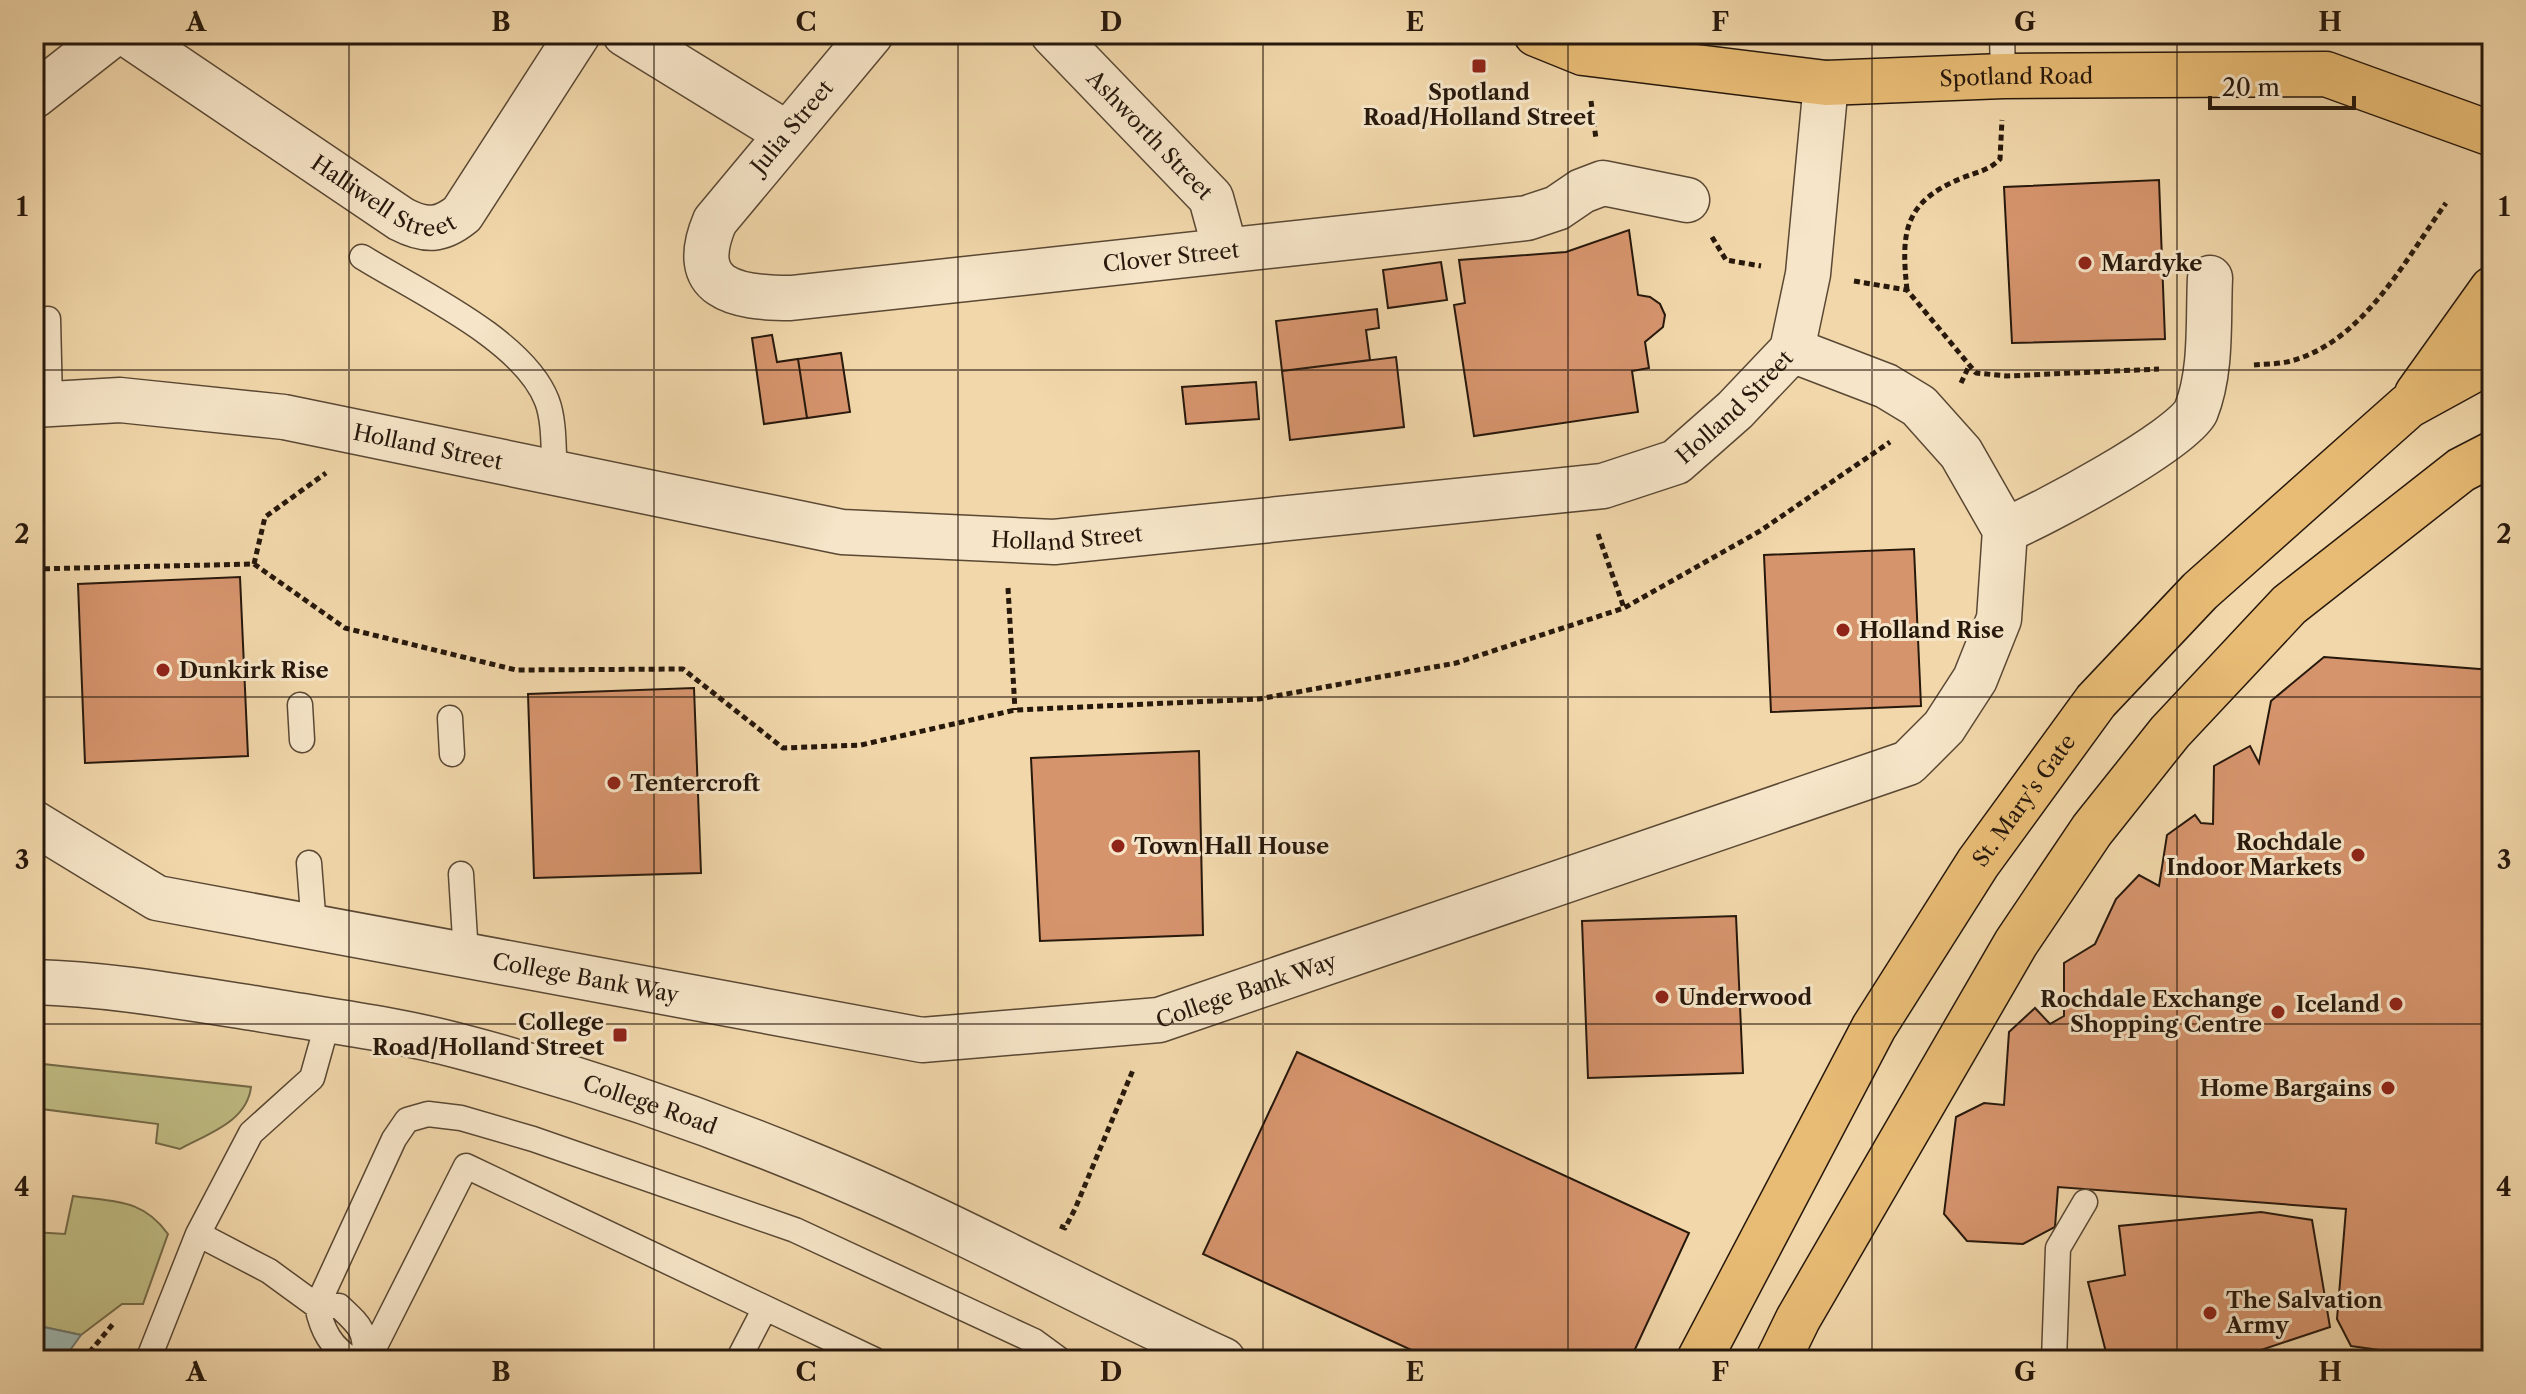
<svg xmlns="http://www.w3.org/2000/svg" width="2526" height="1394" font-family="'Libre Caslon Text',serif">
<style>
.green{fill:#c0bd84;stroke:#746a48;stroke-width:2}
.water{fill:#9db8b2;stroke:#6e7870;stroke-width:2}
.building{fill:#d6946d;stroke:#27180c;stroke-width:2}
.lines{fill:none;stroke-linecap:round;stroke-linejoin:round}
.service-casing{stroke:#5a4834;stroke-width:27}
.minor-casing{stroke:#5a4834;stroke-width:47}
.primary-casing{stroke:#27180c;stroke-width:47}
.trunk-casing{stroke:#27180c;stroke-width:47}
.path{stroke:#27180c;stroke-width:5;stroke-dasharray:6 4;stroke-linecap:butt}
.service{stroke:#f6e5c8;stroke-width:24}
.minor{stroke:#f6e5c8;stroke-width:44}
.primary{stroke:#e8bc75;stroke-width:44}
.trunk{stroke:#e8bc75;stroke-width:44}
.grid{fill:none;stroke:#27180c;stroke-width:2;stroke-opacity:0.55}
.poi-dot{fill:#8f2418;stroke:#f6e5c8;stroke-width:3}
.labels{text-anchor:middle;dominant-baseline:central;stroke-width:6;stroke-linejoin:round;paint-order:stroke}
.street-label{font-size:22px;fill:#27180c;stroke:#f6e5c8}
.poi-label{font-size:22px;font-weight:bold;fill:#27180c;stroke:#f6e5c8;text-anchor:start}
.neatline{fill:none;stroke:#27180c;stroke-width:3}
.grid-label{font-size:26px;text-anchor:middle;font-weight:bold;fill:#27180c}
</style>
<rect width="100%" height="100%" fill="#f1d7aa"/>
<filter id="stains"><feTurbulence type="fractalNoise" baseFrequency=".0025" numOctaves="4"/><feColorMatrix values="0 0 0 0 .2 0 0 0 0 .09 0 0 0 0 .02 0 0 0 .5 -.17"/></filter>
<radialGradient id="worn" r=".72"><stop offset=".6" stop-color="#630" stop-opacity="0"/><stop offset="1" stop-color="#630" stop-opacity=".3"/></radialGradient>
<path class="green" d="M34 1063 251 1087C247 1122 207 1134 180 1149L156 1143 158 1124 34 1108Z
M73 1196C114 1202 142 1198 168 1234L143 1304H122L81 1335 34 1325V1232L65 1234Z"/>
<path class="water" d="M34 1325 81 1335 63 1360H34Z"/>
<path class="building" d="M2159 180 2165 339 2012 343 2004 187Z
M1629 230 1638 295 1650 297 1660 304 1665 315 1663 327 1645 342 1649 368 1632 371 1638 412 1474 436 1454 305 1465 303 1459 260 1566 252Z
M1441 262 1447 300 1388 308 1383 270Z
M1377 309 1379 328 1366 330 1370 360 1282 371 1276 321Z
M772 335 777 362 798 359 807 418 764 424 752 338Z
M841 353 850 412 807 418 798 359Z
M1396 357 1404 427 1290 440 1282 371Z
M1256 382 1259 419 1186 424 1182 387Z
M1914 549 1921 706 1771 712 1764 555Z
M240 577 248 756 85 763 78 584Z
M2324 657 2492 670V1360H2379L2380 1350 2351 1346 2337 1319 2346 1209 2058 1187 2055 1227 2023 1244 1967 1241 1944 1214 1956 1117 1984 1103 2004 1105 2009 1032 2035 1008 2050 1024 2064 1016V963L2095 944 2116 899 2139 875 2159 886 2167 835 2195 815 2201 823 2213 824 2214 766 2250 746 2259 763 2271 701Z
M694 688 701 873 534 878 528 694Z
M1199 751 1203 935 1040 941 1031 758Z
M1736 916 1743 1073 1588 1078 1582 921Z
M1297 1052 1689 1233 1630 1360H1433L1203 1254Z
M2261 1212 2312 1220 2330 1327 2255 1352 2200 1360H2108L2088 1282 2125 1275 2119 1226Z"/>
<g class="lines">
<g class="service-casing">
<path id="service" d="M2002 34 2003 76
M362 257C417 291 524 340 547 401 555 422 553 452 555 474
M48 319 50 403
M300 705 302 740
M450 718 452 754
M309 863 314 927
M461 874 466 955
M198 1234 269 1271 317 1306H339C360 1326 366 1329 365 1360
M148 1360 198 1234 251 1133 312 1078 328 1021
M353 1360C331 1348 322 1330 317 1306L394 1139 407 1120 428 1114 461 1118 533 1139 795 1230 1034 1341 1060 1360
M368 1360 466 1166 875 1360
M738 1360 765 1308
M2054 1360 2058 1248 2085 1202"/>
</g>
<g class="minor-casing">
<g id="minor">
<path id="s1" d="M127 34 401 219C426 232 441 231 462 214L578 34"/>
<path d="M625 34 786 133"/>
<path id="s2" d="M871 34 715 221C686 289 735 298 791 298L1527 218 1557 208 1582 191 1603 183 1687 200"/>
<path id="s3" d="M1053 34 1211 198 1225 249"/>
<path d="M34 96 113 34"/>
<path id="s4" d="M34 405 120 400 284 417 842 532 1054 542 1603 486 1676 462 1735 410 1792 350 1808 274 1826 83"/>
<path d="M2005 530C2037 518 2184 439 2196 411 2212 372 2208 320 2210 278"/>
<path id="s5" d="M34 823 157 898 922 1040 1159 1020 1908 763 1944 727 1975 679 1999 619 2005 530 1961 453 1919 406 1886 386 1792 350"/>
<path id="s6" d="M34 982C108 984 181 997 253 1008 321 1020 392 1028 459 1046 578 1077 698 1118 812 1165 952 1222 1085 1297 1223 1360"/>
</g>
</g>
<g class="primary-casing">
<g id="primary">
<path id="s7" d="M1536 34 1583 53 1826 83 2003 76 2326 74 2492 134"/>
</g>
</g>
<g class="trunk-casing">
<g id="trunk">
<path d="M2417 394 2492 289"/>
<path id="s8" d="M1699 1360 1874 1027 1978 863 2096 701 2200 591 2408 406 2492 360"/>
<path d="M1778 1360 1798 1319 2016 943 2092 830 2170 732 2289 605 2461 470 2492 454"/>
</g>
</g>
<path class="path" d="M1591 101 1596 139
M1712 237 1726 260 1761 266
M1854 281 1907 290 1976 373 2007 376 2159 369
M1907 290C1901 233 1903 202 1962 178 1977 172 1988 171 2000 159L2002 120
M2254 365C2266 364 2280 364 2291 361 2364 341 2405 260 2446 203
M1961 383 1969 366
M1598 534 1624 608
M254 564 265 517 326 473
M34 569 254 564 345 628 516 670 683 669 783 748 861 745 1015 710 1259 699 1456 663 1624 608 1760 531 1890 442
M1008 588 1015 710
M1060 1226 1065 1228 1075 1209 1133 1070
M83 1360 113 1324"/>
<use href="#service" class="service"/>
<use href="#minor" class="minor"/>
<use href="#primary" class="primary"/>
<use href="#trunk" class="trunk"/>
</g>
<path class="grid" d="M349 34V1360M654 34V1360M958 34V1360M1263 34V1360M1568 34V1360M1872 34V1360M2177 34V1360M34 370H2492M34 697H2492M34 1024H2492"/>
<g class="poi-dot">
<rect x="1471" y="58" width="16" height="16" rx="4"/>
<circle cx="2085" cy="263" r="8"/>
<circle cx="1843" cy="630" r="8"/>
<circle cx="163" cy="670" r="8"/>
<circle cx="614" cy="783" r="8"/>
<circle cx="1118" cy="846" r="8"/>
<circle cx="2358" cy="855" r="8"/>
<circle cx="1662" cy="997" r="8"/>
<circle cx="2396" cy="1004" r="8"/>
<circle cx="2278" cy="1012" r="8"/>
<rect x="612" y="1027" width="16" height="16" rx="4"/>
<circle cx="2388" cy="1088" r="8"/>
<circle cx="2210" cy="1313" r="8"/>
</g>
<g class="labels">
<g class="street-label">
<text stroke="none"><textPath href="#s7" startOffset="486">Spotland Road</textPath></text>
<text transform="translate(792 127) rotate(-50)">Julia Street</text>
<text stroke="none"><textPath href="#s3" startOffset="140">Ashworth Street</textPath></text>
<text stroke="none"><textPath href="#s1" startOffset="306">Halliwell Street</textPath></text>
<text stroke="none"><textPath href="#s2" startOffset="768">Clover Street</textPath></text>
<text stroke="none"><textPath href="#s4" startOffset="1742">Holland Street</textPath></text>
<text stroke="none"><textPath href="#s4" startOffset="398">Holland Street</textPath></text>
<text stroke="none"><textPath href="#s4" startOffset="1046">Holland Street</textPath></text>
<text stroke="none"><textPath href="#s8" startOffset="648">St. Mary's Gate</textPath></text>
<text stroke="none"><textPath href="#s5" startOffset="580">College Bank Way</textPath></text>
<text stroke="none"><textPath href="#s5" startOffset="1252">College Bank Way</textPath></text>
<text stroke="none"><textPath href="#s6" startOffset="630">College Road</textPath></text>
</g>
<g class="poi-label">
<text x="1479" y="92" text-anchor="middle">Spotland<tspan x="1479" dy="25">Road/Holland Street</tspan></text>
<text x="2101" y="263">Mardyke</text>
<text x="1859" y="630">Holland Rise</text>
<text x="179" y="670">Dunkirk Rise</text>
<text x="630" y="783">Tentercroft</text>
<text x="2342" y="842" text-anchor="end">Rochdale<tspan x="2342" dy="25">Indoor Markets</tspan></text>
<text x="1134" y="846">Town Hall House</text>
<text x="1678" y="997">Underwood</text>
<text x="2262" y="999" text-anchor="end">Rochdale Exchange<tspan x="2262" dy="25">Shopping Centre</tspan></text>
<text x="2380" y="1004" text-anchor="end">Iceland</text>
<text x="604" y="1022" text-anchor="end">College<tspan x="604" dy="25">Road/Holland Street</tspan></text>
<text x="2372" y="1088" text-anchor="end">Home Bargains</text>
<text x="2226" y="1300">The Salvation<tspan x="2226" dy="25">Army</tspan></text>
</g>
</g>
<rect width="2526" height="1394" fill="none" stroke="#f1d7aa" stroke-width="88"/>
<path d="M2210 96v12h144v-12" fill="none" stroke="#27180c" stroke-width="4"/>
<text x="2222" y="96" font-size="24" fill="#27180c" stroke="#f6e5c8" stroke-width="6" paint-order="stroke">20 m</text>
<rect x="44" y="44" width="2438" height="1306" class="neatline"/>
<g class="grid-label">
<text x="196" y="31">A</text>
<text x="501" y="31">B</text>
<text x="806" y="31">C</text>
<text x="1111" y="31">D</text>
<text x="1415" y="31">E</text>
<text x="1720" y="31">F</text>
<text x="2025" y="31">G</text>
<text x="2330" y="31">H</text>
<text x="22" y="216">1</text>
<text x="2504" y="216">1</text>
<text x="22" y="543">2</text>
<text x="2504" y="543">2</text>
<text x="22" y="869">3</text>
<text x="2504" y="869">3</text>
<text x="22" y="1196">4</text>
<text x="2504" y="1196">4</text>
<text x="196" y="1381">A</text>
<text x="501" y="1381">B</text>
<text x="806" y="1381">C</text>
<text x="1111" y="1381">D</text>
<text x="1415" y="1381">E</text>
<text x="1720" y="1381">F</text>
<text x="2025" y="1381">G</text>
<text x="2330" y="1381">H</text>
</g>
<rect width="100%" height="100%" filter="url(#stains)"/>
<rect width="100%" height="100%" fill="url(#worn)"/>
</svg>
